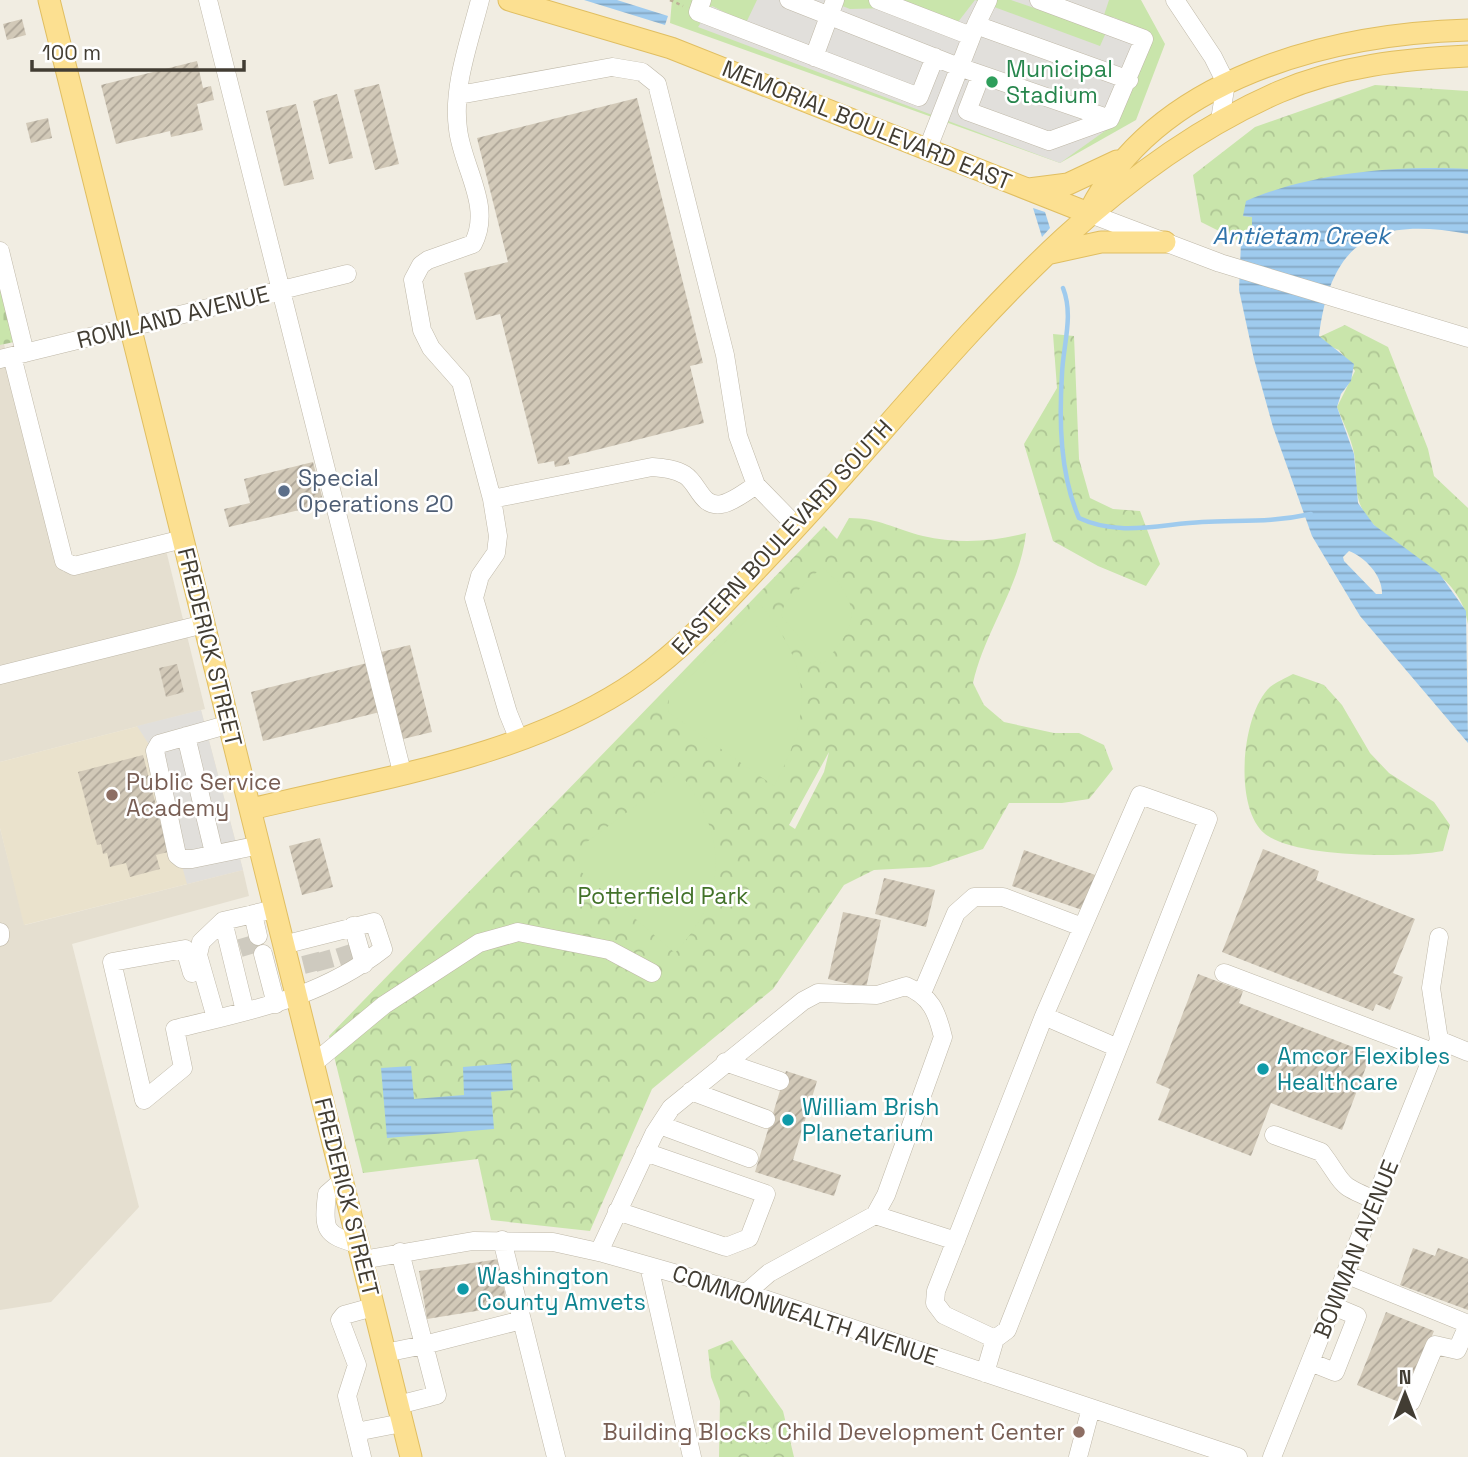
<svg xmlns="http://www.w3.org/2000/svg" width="1468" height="1457" font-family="'Space Grotesk',sans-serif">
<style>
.residential{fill:#e5dfd0}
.education{fill:#eae2cc}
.forest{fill:url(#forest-crowns);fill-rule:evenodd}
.cemetery{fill:url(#cemetery-stones)}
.pitch{fill:#c9e5ab}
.parking{fill:#e1dfdb}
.water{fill:url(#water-rules);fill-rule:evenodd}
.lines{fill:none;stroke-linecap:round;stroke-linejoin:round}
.stream{stroke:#9fcbee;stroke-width:4.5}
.building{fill:url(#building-hatch)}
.minor-tunnel{stroke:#cecabf;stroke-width:18;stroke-dasharray:18 9;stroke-linecap:butt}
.minor-casing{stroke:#bfb8a8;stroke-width:19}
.major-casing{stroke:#e0be61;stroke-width:23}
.path{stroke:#bdb197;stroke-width:2.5;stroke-dasharray:3.5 3.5;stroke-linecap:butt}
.minor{stroke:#fff;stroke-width:18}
.major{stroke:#fce091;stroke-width:21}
.leisure-dot{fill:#2e9e5b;stroke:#fff;stroke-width:2.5}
.service-dot{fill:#5c6f8a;stroke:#fff;stroke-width:2.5}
.education-dot{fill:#8d6e63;stroke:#fff;stroke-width:2.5}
.culture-dot{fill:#0f9aa8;stroke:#fff;stroke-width:2.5}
.labels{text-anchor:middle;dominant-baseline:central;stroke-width:5;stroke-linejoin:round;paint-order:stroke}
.leisure-label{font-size:23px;fill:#27864d;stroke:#fff;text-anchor:start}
.street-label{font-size:23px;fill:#423d33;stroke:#fff}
.service-label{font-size:23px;fill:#4e5e75;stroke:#fff;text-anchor:start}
.education-label{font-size:23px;fill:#785e54;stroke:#fff;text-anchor:start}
.park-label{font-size:23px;fill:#427229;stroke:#fff}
.culture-label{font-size:23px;fill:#0d838f;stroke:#fff;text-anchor:start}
.water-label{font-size:24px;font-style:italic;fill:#3073aa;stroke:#fff}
</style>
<defs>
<pattern id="forest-crowns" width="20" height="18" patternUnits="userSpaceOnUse" patternTransform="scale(1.75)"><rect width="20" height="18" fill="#c9e5ab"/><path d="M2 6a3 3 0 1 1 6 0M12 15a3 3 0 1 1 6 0" fill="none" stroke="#aec594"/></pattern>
<pattern id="cemetery-stones" width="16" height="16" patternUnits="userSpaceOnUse" patternTransform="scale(1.75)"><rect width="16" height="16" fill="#c9e5ab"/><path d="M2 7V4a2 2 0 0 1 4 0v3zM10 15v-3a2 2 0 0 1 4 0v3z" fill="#aec594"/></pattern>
<pattern id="water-rules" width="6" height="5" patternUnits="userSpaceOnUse" patternTransform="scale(1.75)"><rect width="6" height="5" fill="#9fcbee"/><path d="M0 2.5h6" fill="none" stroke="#83a6c1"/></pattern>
<pattern id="building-hatch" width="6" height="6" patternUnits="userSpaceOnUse" patternTransform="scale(1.75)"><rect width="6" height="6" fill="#d2c9b8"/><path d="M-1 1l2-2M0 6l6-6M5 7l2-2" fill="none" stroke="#aca496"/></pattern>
</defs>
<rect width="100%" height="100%" fill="#f1ede2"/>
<path class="residential" d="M4 344 63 572 165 546 205 709 0 762V345Z
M0 828 25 925 243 870 249 896 72 944 139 1207 51 1302 0 1310Z"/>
<path class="education" d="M201 710 243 870 24 925 0 828V762Z"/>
<path class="forest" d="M1375 85 1468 91V169L1394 170 1335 177 1259 196 1243 216 1252 217V243L1241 242 1201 222 1193 175 1255 127Z
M1345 325 1388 347 1428 449 1434 476 1468 508V624C1461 572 1404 558 1373 524 1350 499 1359 482 1354 453 1351 438 1343 422 1337 407L1355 371 1339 350 1326 345 1319 337Z
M1053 334 1074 336 1079 459 1090 498 1113 509 1140 511 1160 564 1146 586 1098 566 1053 541 1024 444 1057 388Z
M849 518C879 518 895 529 923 536 957 544 993 542 1026 533 1020 587 985 630 973 683L984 705 1004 722 1054 733H1079L1104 745 1113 769 1089 799 1062 803H1009L983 849 930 867 874 870 844 885 773 989 652 1089 590 1231 491 1220 478 1159 363 1173 329 1036 824 526 837 539ZM829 752 824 772 795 829 789 825Z
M1293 674 1324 685 1342 705 1370 753 1389 773 1434 802 1450 825 1443 851C1406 858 1292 858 1264 833 1233 806 1242 713 1270 687 1276 682 1286 678 1293 674Z
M732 1340 783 1411 794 1457H719L720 1401 711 1377 708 1350Z"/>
<path class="cemetery" d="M0 283 14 342 0 345Z"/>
<path class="pitch" d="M672 0H1141L1165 44 1136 120 1060 163 670 23Z
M822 567C864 603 858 627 822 665L781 615 785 603Z
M761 605C812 668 813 714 774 786L668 712 669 698Z
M680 773C728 836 729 894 675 953L579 870 580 847Z"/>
<path class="parking" d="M757 0H827L850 9 887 8 958 22 975 0 1100 46 1113 17 1149 32 1116 123 1060 163 698 27 712 6 746 23Z
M1011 0H1109L1099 30Z
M201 710 243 870 187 884 148 743 137 726Z"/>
<path class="water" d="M584 0H617L668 16 665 25Z
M1468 169V234C1376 217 1331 239 1319 336L1354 364 1351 381 1341 394 1337 407 1354 454 1358 503 1374 525 1439 573 1466 611 1468 743 1360 616 1312 536 1273 427 1254 359 1239 290 1241 242H1252V217L1243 216 1246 201C1309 173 1399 165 1468 169ZM1349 551C1365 557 1383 576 1382 594H1376L1344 561 1343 557Z
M1033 208 1045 212 1050 228 1042 237Z
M511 1063 513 1090 491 1092 494 1129 387 1138 381 1068 411 1066 414 1099 464 1095 463 1067Z"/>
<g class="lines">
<path class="stream" d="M1063 288C1074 316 1063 345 1062 374 1059 422 1060 474 1079 518 1119 537 1161 524 1202 522 1242 520 1270 523 1311 514"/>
</g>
<path class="building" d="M22 19 26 35 7 40 3 24Z
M197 61 203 88 211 86 214 100 197 104 203 130 171 137 170 131 116 144 101 85Z
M379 84 399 164 375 170 354 90Z
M337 94 353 158 329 164 313 101Z
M637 98 703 363 690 366 704 423 568 457 570 464 555 467 554 461 538 464 500 314 476 320 464 273 508 262 477 138Z
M296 104 314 179 284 186 266 111Z
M48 118 52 138 31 143 26 123Z
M313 462 324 504 229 527 224 509 250 503 244 479Z
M410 645 432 732 403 739 381 652Z
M367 663 380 712 263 741 251 692Z
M177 664 184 692 166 697 159 668Z
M143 755 168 852 156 855 160 869 130 877 126 863 110 867 107 853 103 854 101 844 97 845 78 772Z
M320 838 333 887 302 895 289 846Z
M1263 849 1319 871 1316 880 1415 919 1393 973 1403 977 1390 1010 1376 1004 1373 1011 1222 952Z
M1024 850 1101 877 1088 912 1012 886Z
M884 878 935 890 926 927 875 914Z
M843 912 881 920 866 988 828 979Z
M1198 974 1243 991 1239 1003 1371 1054 1342 1130 1271 1103 1251 1156 1158 1120 1170 1089 1156 1083Z
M786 1071 817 1081 793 1160 841 1175 834 1196 755 1172Z
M1413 1248 1435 1256 1438 1248 1468 1259V1310L1400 1285Z
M499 1259 507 1306 427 1319 419 1271Z
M1386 1312 1434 1331 1404 1404 1357 1385Z"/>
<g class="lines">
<path class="minor-tunnel" d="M246 937 252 957
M344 946 350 964
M321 952 326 970
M310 954 315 974"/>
<g class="minor-casing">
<path id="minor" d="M208 0 402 772
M480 0C470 40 452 87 458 129 462 167 493 206 473 244L428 260 421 265 413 280 422 330 431 348 461 382 492 499 498 536 496 553 480 576 474 598 508 713 519 740
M702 0 698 12 919 97 935 57
M789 0 959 67 1110 119
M878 0 971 36
M1175 0 1213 57 1226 83 1220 120
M976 25 988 0
M814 57 835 0
M981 75 967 111 1049 141 1110 119 1144 39 1039 0
M459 95 612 67 642 72 657 84 725 355 738 436 756 485 797 527
M928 148 976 25 1129 80
M1088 213 1220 263 1468 338
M0 251 25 353
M12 356 64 561 74 566 183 539
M0 359 347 274
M492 499 652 467C664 468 675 469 685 475 699 484 701 508 722 504 733 502 747 491 756 485
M0 675 204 624
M230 724 159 744 155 751 177 855 182 859H192L260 845
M186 736 214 853
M253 914 258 936
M353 926 364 964
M0 932V937
M263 954 276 1004
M192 973 185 949 112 962 144 1100 183 1068 175 1029C251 1010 319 999 383 949L374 922 283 945
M1224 973 1435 1053
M922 993 956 913 974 897H1003L1082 927
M245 1011 223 921 275 909
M1044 1016 1140 795 1208 819 1118 1048
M216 1018 198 955 201 942 223 921
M1439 1040 1431 988 1439 937
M1439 1040 1468 1052
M725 1062 780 1081
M314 1063 384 1005 479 943 518 932 609 950 652 973
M691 1091 766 1119
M660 1125 749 1158
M1274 1135 1321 1152C1346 1185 1334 1183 1375 1200
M343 1180 327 1194C323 1229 324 1235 358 1244
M617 1211 726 1247 749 1238 766 1194 645 1152
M875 1215 956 1241
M502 1240 556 1457
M400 1252 424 1345 522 1320
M599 1252 654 1134 671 1108 803 1001 818 993 877 995 906 986C931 996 937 1012 943 1037L886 1195 875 1215 769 1273 746 1293
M362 1260 473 1241 553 1242 603 1253 755 1296 1238 1457
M649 1266 692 1457
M1345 1274 1468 1324
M385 1353 424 1345 437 1395 398 1405
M1310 1362 1335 1372 1357 1316 1333 1306
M985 1373 995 1339 1007 1330 1118 1048 1044 1016 936 1291 935 1303 944 1315 995 1339
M1411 1402 1435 1345 1457 1350 1468 1325
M356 1432 347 1396 357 1365 340 1320 344 1315 373 1307
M362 1457 356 1432 402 1423
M1078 1457 1091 1408
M1272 1457 1439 1040"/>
</g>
<g class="major-casing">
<path id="major" d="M49 0 411 1457
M509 0 671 48 1088 213
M1029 189 1068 184 1117 161
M1090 210C1158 77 1331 34 1468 30
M1051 253 1101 242H1165
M251 809C379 778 527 757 637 681 690 644 733 594 777 548 930 387 1070 183 1279 92 1339 66 1404 59 1468 56"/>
</g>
<path class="path" d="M670 0 683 6"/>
<use href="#minor" class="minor"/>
<use href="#major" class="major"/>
</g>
<circle class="leisure-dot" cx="992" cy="82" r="7"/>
<circle class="service-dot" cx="284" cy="491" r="7"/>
<g class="education-dot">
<circle cx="112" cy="795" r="7"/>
<circle cx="1079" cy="1432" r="7"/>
</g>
<g class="culture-dot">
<circle cx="1263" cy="1069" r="7"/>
<circle cx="788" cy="1120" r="7"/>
<circle cx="463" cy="1289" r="7"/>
</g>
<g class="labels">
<g class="leisure-label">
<text x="1006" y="69">Municipal<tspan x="1006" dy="26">Stadium</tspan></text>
</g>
<g class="street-label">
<text transform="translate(867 125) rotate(22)">MEMORIAL BOULEVARD EAST</text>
<text transform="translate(173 317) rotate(-14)">ROWLAND AVENUE</text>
<text transform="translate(782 537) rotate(-47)">EASTERN BOULEVARD SOUTH</text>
<text transform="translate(210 647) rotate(76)">FREDERICK STREET</text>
<text transform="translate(347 1197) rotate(76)">FREDERICK STREET</text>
<text transform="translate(1356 1249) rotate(-68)">BOWMAN AVENUE</text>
<text transform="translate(805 1315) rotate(18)">COMMONWEALTH AVENUE</text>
</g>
<g class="service-label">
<text x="298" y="478">Special<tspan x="298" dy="26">Operations 20</tspan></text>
</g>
<g class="education-label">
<text x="126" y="782">Public Service<tspan x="126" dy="26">Academy</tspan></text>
<text x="1065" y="1432" text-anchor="end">Building Blocks Child Development Center</text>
</g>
<g class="park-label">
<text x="663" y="896">Potterfield Park</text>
</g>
<g class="culture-label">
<text x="1277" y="1056">Amcor Flexibles<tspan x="1277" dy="26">Healthcare</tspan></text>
<text x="802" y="1107">William Brish<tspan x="802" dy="26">Planetarium</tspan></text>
<text x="477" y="1276">Washington<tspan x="477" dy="26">County Amvets</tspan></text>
</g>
<g class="water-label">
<text x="1301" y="235">Antietam Creek</text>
</g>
</g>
<g transform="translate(1405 1394)" stroke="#ffffff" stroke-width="5" paint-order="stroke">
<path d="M0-5L12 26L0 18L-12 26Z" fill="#423d33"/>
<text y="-10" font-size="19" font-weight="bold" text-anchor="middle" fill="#423d33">N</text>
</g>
<path d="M32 60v10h212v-10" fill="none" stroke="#423d33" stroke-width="3.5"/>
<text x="42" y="60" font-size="21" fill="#423d33" stroke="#ffffff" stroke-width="5" paint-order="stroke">100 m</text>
</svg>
